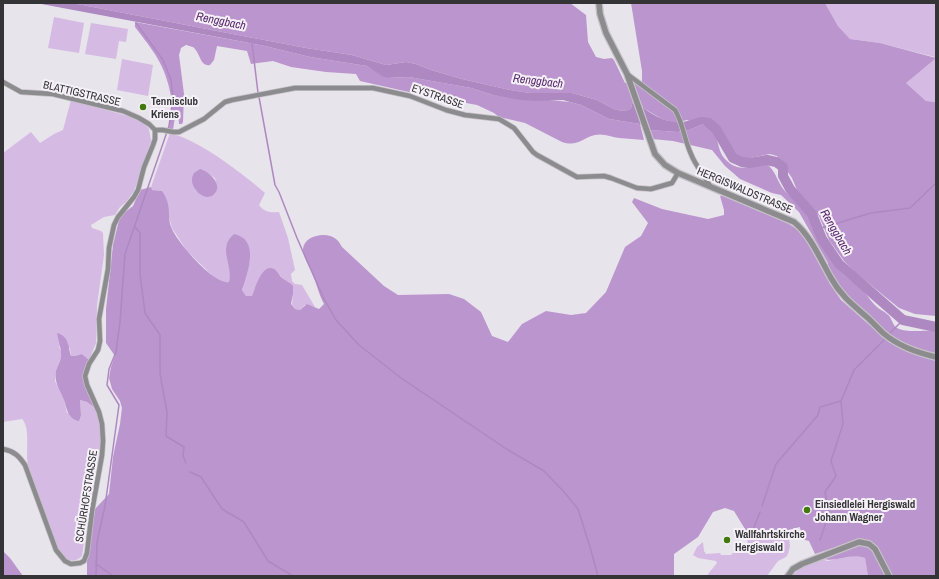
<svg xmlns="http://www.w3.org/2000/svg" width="939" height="579" font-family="'Archivo Narrow',sans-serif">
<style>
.green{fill:#d5bae3;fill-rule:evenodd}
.forest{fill:#bb95ce}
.water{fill:#ae88c1}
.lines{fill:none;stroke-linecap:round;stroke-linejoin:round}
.stream{stroke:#ae88c1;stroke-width:1.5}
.river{stroke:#ae88c1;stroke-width:10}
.minor-casing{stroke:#c4c1c7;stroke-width:6}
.tertiary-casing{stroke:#c4c1c7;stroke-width:8}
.minor{stroke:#8c8b8d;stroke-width:4.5}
.tertiary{stroke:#8c8b8d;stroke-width:5.5}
.poi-dot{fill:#42790d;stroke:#f6f1f8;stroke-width:1.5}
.labels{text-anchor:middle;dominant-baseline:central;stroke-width:4;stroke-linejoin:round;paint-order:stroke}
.street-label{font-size:11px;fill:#343335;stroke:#f6f1f8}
.poi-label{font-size:11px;font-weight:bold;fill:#343335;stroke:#f6f1f8;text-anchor:start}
.water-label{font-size:12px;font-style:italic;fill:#58296d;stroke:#f6f1f8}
</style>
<rect width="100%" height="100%" fill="#e8e4eb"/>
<path class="green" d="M825 3H936V102L926 101 906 83 935 57 880 43 850 39 838 26Z
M54 17 84 23 79 53 48 48Z
M91 23 128 29 126 42 119 41 116 59 85 54Z
M122 59 153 65 148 96 117 90Z
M71 100 131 117 145 124 149 129 151 141 134 191 126 202 120 207 115 215 104 217 91 225 92 228 101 231 103 233 104 255 97 305 96 343 89 360 82 354 75 356H71L70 348 59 346 62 355 56 370 55 381 64 400 67 413 81 415 80 400 87 402 94 407 95 406 99 420 101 436 100 448 93 480 82 556C74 564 65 560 59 553 48 524 35 495 28 465 25 452 31 428 22 419L3 422V153L31 132 40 143 54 134 63 130Z
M170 133C199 140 242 173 265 193L259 205C264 212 271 213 279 212L288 238 295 270 291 274 292 281 295 284 302 285 315 307 305 305 300 310 295 309 292 305 293 294 290 283 283 279 276 270 259 279 252 296H246L242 290 247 275 250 259 226 246C226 259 232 270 229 282H223L215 278 187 251 172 228 162 191 151 190V187ZM203 170 215 178 217 188 215 193 196 191 192 180Z
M788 530 790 546 788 554 786 557 778 561 767 576H709L708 574 717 563 716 561 698 558 693 555 697 547 703 542 704 551 706 554 720 553 721 555H731L733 553H744L747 547 748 534 758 537 774 538Z
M859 555 865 558 868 576H794L793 575 801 567 821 558 827 561Z"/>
<path class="forest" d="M72 3H570L586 15 588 42 596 57 604 59 612 58 614 60 625 83H627L633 101 631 108 628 110 622 111 614 109 597 100 572 93H530L510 90 462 79 431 70 416 64 406 62 386 65 352 55 306 48Z
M631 3H825L838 26 850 39 880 43 936 58 906 83 926 101 936 102V316L915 314 899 308 856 273 844 261 829 240 819 216 797 190 792 178 777 156 770 154 745 159 737 158 733 155 721 129 687 120 675 123 662 119 643 108 633 82 637 85 642 82V71Z
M135 22 265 46 310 57 367 66 387 78 409 77 471 88 493 95 570 102 581 105 609 119 640 124 644 140C636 139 628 139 619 138 612 137 603 133 595 135 582 138 578 147 562 142L525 123 499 117 494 113 477 105 413 93 360 81 356 74 326 72 291 67 273 61 251 64 247 51 217 46 214 60 210 65C200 67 200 52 193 47 192 47 187 45 186 45L181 48 179 55 184 94 183 122 182 124H179L178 111 176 110 173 130 169 129 173 96H171C165 64 154 52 135 27Z
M703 124C722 130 714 149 726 160 745 179 760 155 770 167 776 173 778 183 784 190 792 199 806 208 811 218 820 234 825 253 836 267 843 275 853 282 861 289 867 294 871 302 877 307 880 310 884 311 887 314 892 317 892 325 897 328 905 333 927 330 936 331V354L913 347 888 335 847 296 839 286 827 267 828 263 799 212 781 195 772 193 740 179 725 166 712 150 673 141 652 139 650 130 677 132 689 130Z
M200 169C209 171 225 186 213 195 204 202 191 189 192 179 192 177 193 175 194 173Z
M151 187 152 190 162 191C173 206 166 216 172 229 178 243 214 285 229 282 233 263 217 249 234 234 260 239 248 273 242 290L246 296H252C255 289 262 263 274 269 277 270 279 275 282 278 286 281 290 282 293 286V294L291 304 295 309 300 310 307 304 319 309 324 304C319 295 317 285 313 275 310 267 303 257 303 249 304 235 327 231 336 239 339 241 340 244 342 247L384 286 398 295 449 294 464 299 481 312 492 336 508 342 522 324 546 311 571 315 586 313 606 292 625 247 641 236 648 223 632 202 634 198 662 209 708 219 724 215V210L720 196H723L784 221 800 231 804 236 830 284 841 300 889 342 904 350 936 360V576H868L865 558C851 552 835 564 821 558L845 548 842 545 815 554 809 541 802 539 800 527 788 530 774 539 758 537 748 534 734 511 725 508 713 512 698 537 674 554V576H87V558L95 509 109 494 113 457 120 424 122 408 120 401 112 389 109 378 111 367 115 356 106 343V309L113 245 120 216 133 206 140 190Z
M57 333C69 336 68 346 71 356H75L82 354 89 360C81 384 84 384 95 406L94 407 87 402 80 400 81 415 79 421C68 419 67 409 64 400 60 390 54 383 56 371 57 366 62 359 61 354 61 347 58 340 57 333Z
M3 551 10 558 23 576H3Z"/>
<path class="water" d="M36 3H72L306 48 352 55 386 65 406 62 416 64 431 70 462 79 510 90 530 93H572L597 100 614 109 622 111 628 110 631 108 633 101C646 109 657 120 674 122 695 125 702 105 721 129L716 135 712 128 703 124 689 130 677 132 649 130 640 124 609 119 581 105 563 100 537 101 521 100 493 95 471 88 409 77 387 78 382 76 367 66 310 57 265 46Z"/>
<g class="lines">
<path class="stream" d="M252 43 258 93
M259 97 275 185 279 192 297 238 323 297 336 320 359 345 401 378 508 450 544 471 564 492 578 509 590 547 598 576
M135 227 140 233V274L145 313 160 335V374L167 412 166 436 184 447 183 456 186 463
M818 229 871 213 910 208 936 183
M888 335 903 320
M190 472 201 477 222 509 244 522 268 561 293 576
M762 506 776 464 818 415 820 407 841 401 854 370 886 338
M753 530 760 512
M820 540 829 513 825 492 836 476 831 461 843 424 841 401
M96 564 113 576
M96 576 97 542 105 506 119 405 107 385 109 369 116 352 120 322 125 254 169 126 173 98 171 80 163 60 136 23"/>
<path class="river" d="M709 123 716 129 733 158 742 162 750 163 767 160 776 162 783 167V176L790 189 812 214 822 239 839 264 903 320 936 327"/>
<g class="minor-casing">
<path id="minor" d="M627 74 675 110C683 123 684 139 691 154 695 165 704 175 710 186
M3 82 21 92 53 94 123 111 139 118 149 124 155 130
M155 130H163L173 132H179L204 119 225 102 232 100 295 88H373L410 96 446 110 465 115 499 119 514 128 533 152 537 155 577 177 604 176 611 178 637 188 651 189 672 183 678 173
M3 449C14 451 19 456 25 465L56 550 65 561 71 564 80 563 84 561 87 553 92 511 102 455 103 441 102 424 99 412 87 385 85 376 89 364 98 350 100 341 99 319 108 269 109 248 114 225 118 217 134 197 138 190 144 167 153 145 155 139V130"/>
</g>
<g class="tertiary-casing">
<path id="tertiary" d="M599 3 600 14 606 33 627 74 655 154 665 165 678 173 794 222C811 236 820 259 831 278 841 296 853 305 868 318 873 323 878 328 883 333 897 345 918 353 936 357
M788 576 793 569 802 564 859 542 869 544 875 549 889 576"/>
</g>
<use href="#minor" class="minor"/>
<use href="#tertiary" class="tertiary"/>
</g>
<g class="poi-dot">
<circle cx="143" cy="107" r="4"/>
<circle cx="807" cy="510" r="4"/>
<circle cx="727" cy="540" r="4"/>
</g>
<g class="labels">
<g class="street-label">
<text transform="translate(82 93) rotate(13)">BLATTIGSTRASSE</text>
<text transform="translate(438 96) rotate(19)">EYSTRASSE</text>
<text transform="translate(745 190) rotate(23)">HERGISWALDSTRASSE</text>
<text transform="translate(86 496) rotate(-81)">SCHÜRHOFSTRASSE</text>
</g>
<g class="poi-label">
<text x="151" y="101">Tennisclub<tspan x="151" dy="13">Kriens</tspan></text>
<text x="815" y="504">Einsiedlelei Hergiswald<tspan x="815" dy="13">Johann Wagner</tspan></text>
<text x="735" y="534">Wallfahrtskirche<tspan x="735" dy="13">Hergiswald</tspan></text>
</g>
<g class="water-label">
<text transform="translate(221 21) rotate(11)">Renggbach</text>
<text transform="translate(538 81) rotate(7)">Renggbach</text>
<text transform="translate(836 232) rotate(60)">Renggbach</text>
</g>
</g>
<rect width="939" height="579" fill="none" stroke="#343335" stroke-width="8"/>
</svg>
